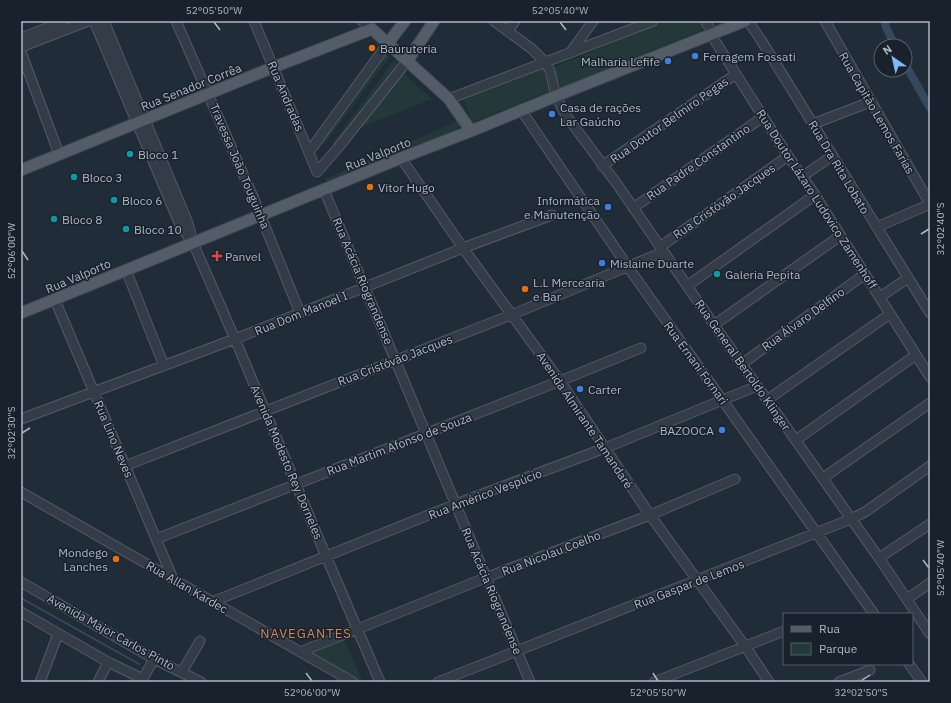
<svg xmlns="http://www.w3.org/2000/svg" width="951" height="703" font-family="'IBM Plex Sans',sans-serif">
<style>
.green{fill:#233939}
.lines{fill:none;stroke-linecap:round;stroke-linejoin:round}
.stream{stroke:#34495e;stroke-width:2}
.canal{stroke:#34495e;stroke-width:8}
.minor-casing{stroke:#515b65;stroke-width:11}
.major-casing{stroke:#3d4651;stroke-width:13}
.minor{stroke:#343d47;stroke-width:9}
.major{stroke:#525d68;stroke-width:11}
.ticks{fill:none;stroke:#aeb8c4;stroke-width:1.5}
.food-dot{fill:#e8710a;stroke:#19222c;stroke-width:1.5}
.shop-dot{fill:#3f7fe0;stroke:#19222c;stroke-width:1.5}
.culture-dot{fill:#0f9aa8;stroke:#19222c;stroke-width:1.5}
.health-dot{fill:#e0444e;stroke:#19222c;stroke-width:1.5}
.labels{text-anchor:middle;dominant-baseline:central;stroke-width:3;stroke-linejoin:round;paint-order:stroke}
.poi-label{font-size:12px;fill:#aeb8c4;stroke:#19222c;text-anchor:start}
.street-label{font-size:12px;fill:#aeb8c4;stroke:#19222c}
.neighbourhood-label{font-size:13px;letter-spacing:1px;fill:#d1865d;stroke:#19222c}
.neatline{fill:none;stroke:#aeb8c4;stroke-width:1.5}
.ticks-label{font-size:10px;text-anchor:middle;fill:#aeb8c4}
</style>
<rect width="100%" height="100%" fill="#202c37"/>
<path class="green" d="M666 21H698L702 28V30L562 87 552 68Z
M387 54 390 57 324 144 322 142Z
M394 60 398 65 336 144H332Z
M539 69H543L549 91 472 123 464 100Z
M403 73 432 99 359 128Z
M458 121 459 126 457 130 326 182V178L329 177Z
M343 637 363 682H360L307 651Z"/>
<g class="lines">
<path class="stream" d="M21 598 139 664"/>
<path class="canal" d="M886 21 885 25 895 46
M905 64 930 108"/>
<g class="minor-casing">
<path id="minor" d="M94 21 180 225 190 239
M104 21 188 223 193 243 235 339 326 556 380 682
M176 21 254 199 300 313
M254 21 317 172 337 149 408 60
M362 21 372 29
M494 21 532 49 546 63 550 71 556 96 565 114 617 184 714 325 879 558 930 634
M705 21 713 33 715 41 788 156 815 195 930 377
M748 21 761 40 930 313
M825 21 930 204
M508 31 515 21
M21 38 64 21
M21 47 88 21
M21 52 59 154
M570 53 593 21
M449 99 653 21
M521 110 628 267 874 614
M813 124 870 102
M309 152 388 43
M401 158 463 248 560 381 650 515 745 646 769 682
M602 166 736 74
M803 176 832 156
M324 190 530 682
M633 208 763 117
M877 227 930 204
M660 247 788 156
M126 270 164 366
M687 286 815 195
M880 297 908 278
M55 300 173 579
M714 325 840 236
M742 364 865 274
M767 400 890 314
M21 419 235 339 463 248 552 215
M796 440 916 355
M125 466 511 315 663 252
M823 478 930 403
M21 492 353 682
M156 539 560 381 641 348
M879 558 930 524
M21 582 154 659 201 682
M907 599 930 583
M212 602 456 504 605 448 757 386
M21 612 108 662 143 679
M300 652 485 578 650 515 735 479
M909 664 922 682
M182 672 200 641
M40 682 58 634
M98 682 108 662
M141 682 154 659
M438 682 851 519 865 512 930 466
M654 682 784 631
M839 682 870 670"/>
</g>
<g class="major-casing">
<path id="major" d="M388 43 405 21
M408 60 434 21
M21 170 274 67 372 29 449 99 471 131
M21 313 401 158 471 131 566 92 745 21"/>
</g>
<use href="#minor" class="minor"/>
<use href="#major" class="major"/>
</g>
<path class="ticks" d="M214 22 220 30M560 22 566 30M921 234 929 229M22 251 28 260M22 433 30 428M923 560 929 568M306 673 312 681M653 673 658 681M861 681 870 675"/>
<g class="food-dot">
<circle cx="372" cy="48" r="4"/>
<circle cx="370" cy="187" r="4"/>
<circle cx="525" cy="289" r="4"/>
<circle cx="116" cy="559" r="4"/>
</g>
<g class="shop-dot">
<circle cx="695" cy="56" r="4"/>
<circle cx="668" cy="61" r="4"/>
<circle cx="552" cy="114" r="4"/>
<circle cx="608" cy="207" r="4"/>
<circle cx="602" cy="263" r="4"/>
<circle cx="580" cy="389" r="4"/>
<circle cx="722" cy="430" r="4"/>
</g>
<g class="culture-dot">
<circle cx="130" cy="154" r="4"/>
<circle cx="74" cy="177" r="4"/>
<circle cx="114" cy="200" r="4"/>
<circle cx="54" cy="219" r="4"/>
<circle cx="126" cy="229" r="4"/>
<circle cx="717" cy="274" r="4"/>
</g>
<path class="health-dot" d="M215 250h4v4h4v4h-4v4h-4v-4h-4v-4h4z"/>
<g class="labels">
<g class="poi-label">
<text x="380" y="48">Bauruteria</text>
<text x="703" y="56">Ferragem Fossati</text>
<text x="660" y="61" text-anchor="end">Malharia Lefife</text>
<text x="560" y="107">Casa de rações<tspan x="560" dy="14">Lar Gaúcho</tspan></text>
<text x="138" y="154">Bloco 1</text>
<text x="82" y="177">Bloco 3</text>
<text x="378" y="187">Vitor Hugo</text>
<text x="122" y="200">Bloco 6</text>
<text x="600" y="200" text-anchor="end">Informática<tspan x="600" dy="14">e Manutenção</tspan></text>
<text x="62" y="219">Bloco 8</text>
<text x="134" y="229">Bloco 10</text>
<text x="225" y="256">Panvel</text>
<text x="610" y="263">Mislaine Duarte</text>
<text x="725" y="274">Galeria Pepita</text>
<text x="533" y="282">L.L Mercearia<tspan x="533" dy="14">e Bar</tspan></text>
<text x="588" y="389">Carter</text>
<text x="714" y="430" text-anchor="end">BAZOOCA</text>
<text x="108" y="552" text-anchor="end">Mondego<tspan x="108" dy="14">Lanches</tspan></text>
</g>
<g class="street-label">
<text transform="translate(191 87) rotate(-22)">Rua Senador Corrêa</text>
<text transform="translate(286 96) rotate(67)">Rua Andradas</text>
<text transform="translate(877 113) rotate(60)">Rua Capitão Lemos Farias</text>
<text transform="translate(669 120) rotate(-35)">Rua Doutor Belmiro Pegas</text>
<text transform="translate(378 154) rotate(-22)">Rua Valporto</text>
<text transform="translate(698 162) rotate(-35)">Rua Padre Constantino</text>
<text transform="translate(240 166) rotate(67)">Travessa João Touguinha</text>
<text transform="translate(839 167) rotate(59)">Rua Dra Rita Lobato</text>
<text transform="translate(817 199) rotate(57)">Rua Doutor Lázaro Ludovico Zamenhoff</text>
<text transform="translate(724 201) rotate(-35)">Rua Cristóvão Jacques</text>
<text transform="translate(78 276) rotate(-23)">Rua Valporto</text>
<text transform="translate(363 281) rotate(67)">Rua Acácia Riograndense</text>
<text transform="translate(301 313) rotate(-22)">Rua Dom Manoel I</text>
<text transform="translate(803 319) rotate(-36)">Rua Álvaro Delfino</text>
<text transform="translate(395 360) rotate(-21)">Rua Cristóvão Jacques</text>
<text transform="translate(696 363) rotate(54)">Rua Ernani Fornari</text>
<text transform="translate(743 365) rotate(55)">Rua General Bertoldo Klinger</text>
<text transform="translate(585 420) rotate(56)">Avenida Almirante Tamandaré</text>
<text transform="translate(114 439) rotate(67)">Rua Lino Neves</text>
<text transform="translate(399 444) rotate(-21)">Rua Martim Afonso de Souza</text>
<text transform="translate(287 462) rotate(67)">Avenida Modesto Rey Dorneles</text>
<text transform="translate(485 494) rotate(-21)">Rua Américo Vespúcio</text>
<text transform="translate(551 553) rotate(-21)">Rua Nicolau Coelho</text>
<text transform="translate(689 584) rotate(-21)">Rua Gaspar de Lemos</text>
<text transform="translate(187 587) rotate(30)">Rua Allan Kardec</text>
<text transform="translate(492 591) rotate(67)">Rua Acácia Riograndense</text>
<text transform="translate(111 632) rotate(29)">Avenida Major Carlos Pinto</text>
</g>
<g class="neighbourhood-label">
<text x="306" y="633">NAVEGANTES</text>
</g>
</g>
<rect width="951" height="703" fill="none" stroke="#19222c" stroke-width="44"/>
<rect x="783" y="613" width="130" height="52" fill="#19222c" stroke="#555e69"/>
<rect x="791" y="626" width="20" height="6" fill="#525d68" stroke="#555e69"/>
<text x="819" y="633" font-size="12" fill="#aeb8c4">Rua</text>
<rect x="791" y="643" width="20" height="12" fill="#233939" stroke="#555e69"/>
<text x="819" y="653" font-size="12" fill="#aeb8c4">Parque</text>
<g transform="translate(893 58) rotate(326)"><circle r="19" fill="#19222c" stroke="#555e69"/>
<path d="M0-3L7 15L0 10L-7 15Z" fill="#82b7f5"/>
<text y="-6" font-size="11" font-weight="bold" text-anchor="middle" fill="#aeb8c4">N</text>
</g>
<rect x="22" y="22" width="907" height="659" class="neatline"/>
<g class="ticks-label">
<text x="214" y="14">52°05'50"W</text>
<text x="560" y="14">52°05'40"W</text>
<text transform="translate(940 229) rotate(-90)" y="4">32°02'40"S</text>
<text transform="translate(11 251) rotate(-90)" y="4">52°06'00"W</text>
<text transform="translate(11 433) rotate(-90)" y="4">32°02'30"S</text>
<text transform="translate(940 568) rotate(-90)" y="4">52°05'40"W</text>
<text x="312" y="696">52°06'00"W</text>
<text x="658" y="696">52°05'50"W</text>
<text x="861" y="696">32°02'50"S</text>
</g>
</svg>
